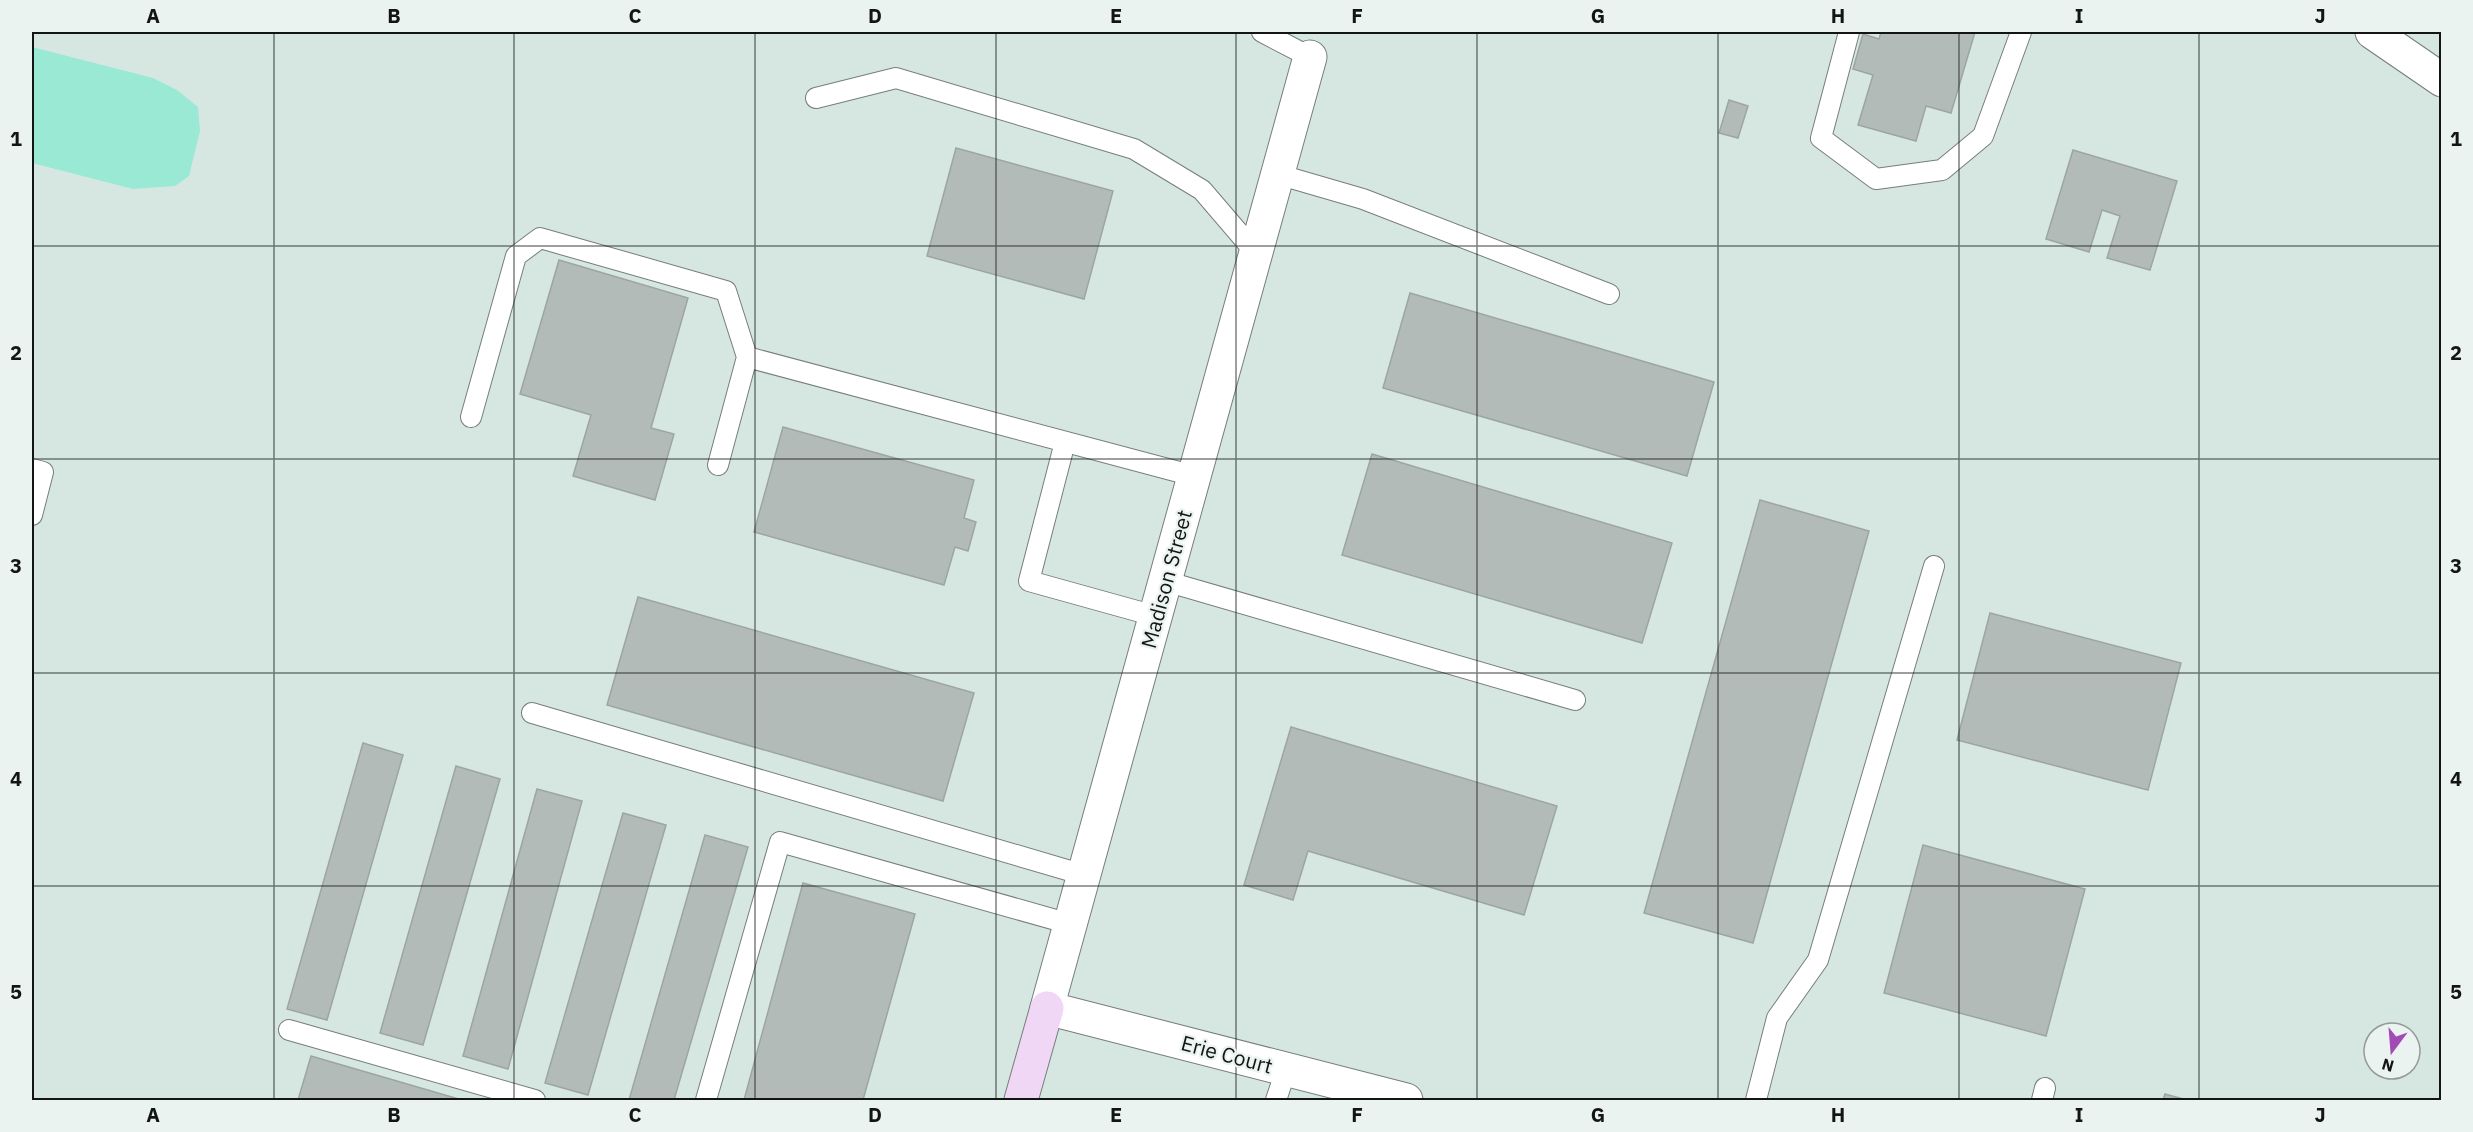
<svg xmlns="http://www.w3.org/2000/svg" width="2473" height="1132" font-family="'IBM Plex Sans',sans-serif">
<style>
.built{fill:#d6e7e2;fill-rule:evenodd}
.water{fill:#9ae9d4}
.building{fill:#b3bbb9;stroke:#9da5a3;stroke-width:1.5}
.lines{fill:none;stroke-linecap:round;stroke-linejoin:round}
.lane-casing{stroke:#767e7b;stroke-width:22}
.street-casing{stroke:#767e7b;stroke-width:35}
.secondary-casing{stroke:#767e7b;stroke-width:35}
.lane{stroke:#fff;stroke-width:20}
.street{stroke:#fff;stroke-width:33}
.secondary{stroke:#efd7f5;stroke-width:33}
.grid{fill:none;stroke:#121514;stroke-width:1.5;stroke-opacity:0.55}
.labels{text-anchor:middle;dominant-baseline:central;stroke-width:4.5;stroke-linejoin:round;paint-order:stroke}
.street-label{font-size:21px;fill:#121514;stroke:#eaf3f0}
.neatline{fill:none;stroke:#121514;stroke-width:2}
.grid-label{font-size:20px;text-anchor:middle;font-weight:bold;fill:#121514}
</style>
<rect width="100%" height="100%" fill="#eaf3f0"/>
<path class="built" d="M32 32H2441V1100H32ZM2374 1033H2410V1069H2374Z"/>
<path class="water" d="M32 47 153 78 177 90 198 107 200 131 189 176 175 186 133 189 32 163Z"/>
<path class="building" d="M1881 32H1975L1951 113 1926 106 1916 141 1858 125 1873 75 1853 69 1863 34 1879 39Z
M1729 100 1748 106 1738 138 1719 133Z
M956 148 1113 191 1084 299 927 256Z
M2073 150 2177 181 2150 270 2107 258 2120 216 2102 210 2089 252 2046 239Z
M559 260 688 298 651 428 674 434 655 500 573 476 591 415 520 394Z
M1410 293 1714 382 1687 476 1383 388Z
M783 427 974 480 964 518 976 522 968 551 955 547 944 585 754 532Z
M1372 454 1672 543 1642 643 1342 555Z
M1760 500 1869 531 1753 943 1644 913Z
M638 597 974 693 943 801 607 705Z
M1990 613 2181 663 2148 790 1957 740Z
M1291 727 1557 806 1524 915 1308 851 1293 900 1244 885Z
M363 743 403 755 327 1020 287 1009Z
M456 766 500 779 423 1045 380 1033Z
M537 789 582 801 508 1069 463 1056Z
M623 813 666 825 588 1095 545 1083Z
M705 835 748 847 674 1100H629Z
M1923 845 2085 889 2046 1036 1884 993Z
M803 883 915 914 863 1100H744Z
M311 1056 462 1100H298Z
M2165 1094 2187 1100H2163Z"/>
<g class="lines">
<g class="lane-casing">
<path id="lane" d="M1262 32 1310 57
M1849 32 1821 138 1876 179 1942 170 1983 136 2021 32
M816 98 896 78 1134 149 1202 190 1256 253
M1277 174 1363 199 1609 294
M471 417 516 256 540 238 726 291 747 357 1194 476
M1065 442 1029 581 1155 616
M718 465 747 357
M32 469 43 472 32 515
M1165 581 1575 700
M532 713 1084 875
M289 1030 535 1100
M706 1100 780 842 1070 924
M1276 1100 1286 1070
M1756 1100 1777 1018 1818 960 1934 566
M2042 1100 2045 1088"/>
</g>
<g class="street-casing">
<path id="street" d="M2372 32 2442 80
M1310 57 1047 1008 1406 1100"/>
</g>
<g class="secondary-casing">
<path id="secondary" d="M1021 1100 1047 1008"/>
</g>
<use href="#lane" class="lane"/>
<use href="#street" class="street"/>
<use href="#secondary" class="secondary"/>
</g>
<path class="grid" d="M274 32V1100M514 32V1100M755 32V1100M996 32V1100M1236 32V1100M1477 32V1100M1718 32V1100M1959 32V1100M2199 32V1100M32 246H2442M32 459H2442M32 673H2442M32 886H2442"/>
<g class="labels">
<g class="street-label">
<text transform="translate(1166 579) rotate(-75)">Madison Street</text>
<text transform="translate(1227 1054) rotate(15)">Erie Court</text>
</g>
</g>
<rect width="2473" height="1132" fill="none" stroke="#eaf3f0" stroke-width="66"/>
<g transform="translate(2392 1051) rotate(196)"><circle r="28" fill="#eaf3f0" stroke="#949a98" stroke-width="1.5"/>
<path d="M0-4.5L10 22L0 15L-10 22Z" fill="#a24bb7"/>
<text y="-9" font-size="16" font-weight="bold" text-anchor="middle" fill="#121514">N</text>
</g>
<rect x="33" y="33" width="2407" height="1066" class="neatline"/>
<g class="grid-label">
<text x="153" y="23">A</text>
<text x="394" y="23">B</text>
<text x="635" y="23">C</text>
<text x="875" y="23">D</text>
<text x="1116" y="23">E</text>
<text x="1357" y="23">F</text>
<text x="1598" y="23">G</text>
<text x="1838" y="23">H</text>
<text x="2079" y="23">I</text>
<text x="2320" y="23">J</text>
<text x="16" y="146">1</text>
<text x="2456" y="146">1</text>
<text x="16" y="360">2</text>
<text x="2456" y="360">2</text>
<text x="16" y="573">3</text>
<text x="2456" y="573">3</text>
<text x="16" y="786">4</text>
<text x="2456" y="786">4</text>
<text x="16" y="999">5</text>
<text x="2456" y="999">5</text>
<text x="153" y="1122">A</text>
<text x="394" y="1122">B</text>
<text x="635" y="1122">C</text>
<text x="875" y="1122">D</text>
<text x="1116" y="1122">E</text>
<text x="1357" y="1122">F</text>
<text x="1598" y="1122">G</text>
<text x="1838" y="1122">H</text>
<text x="2079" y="1122">I</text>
<text x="2320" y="1122">J</text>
</g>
</svg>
